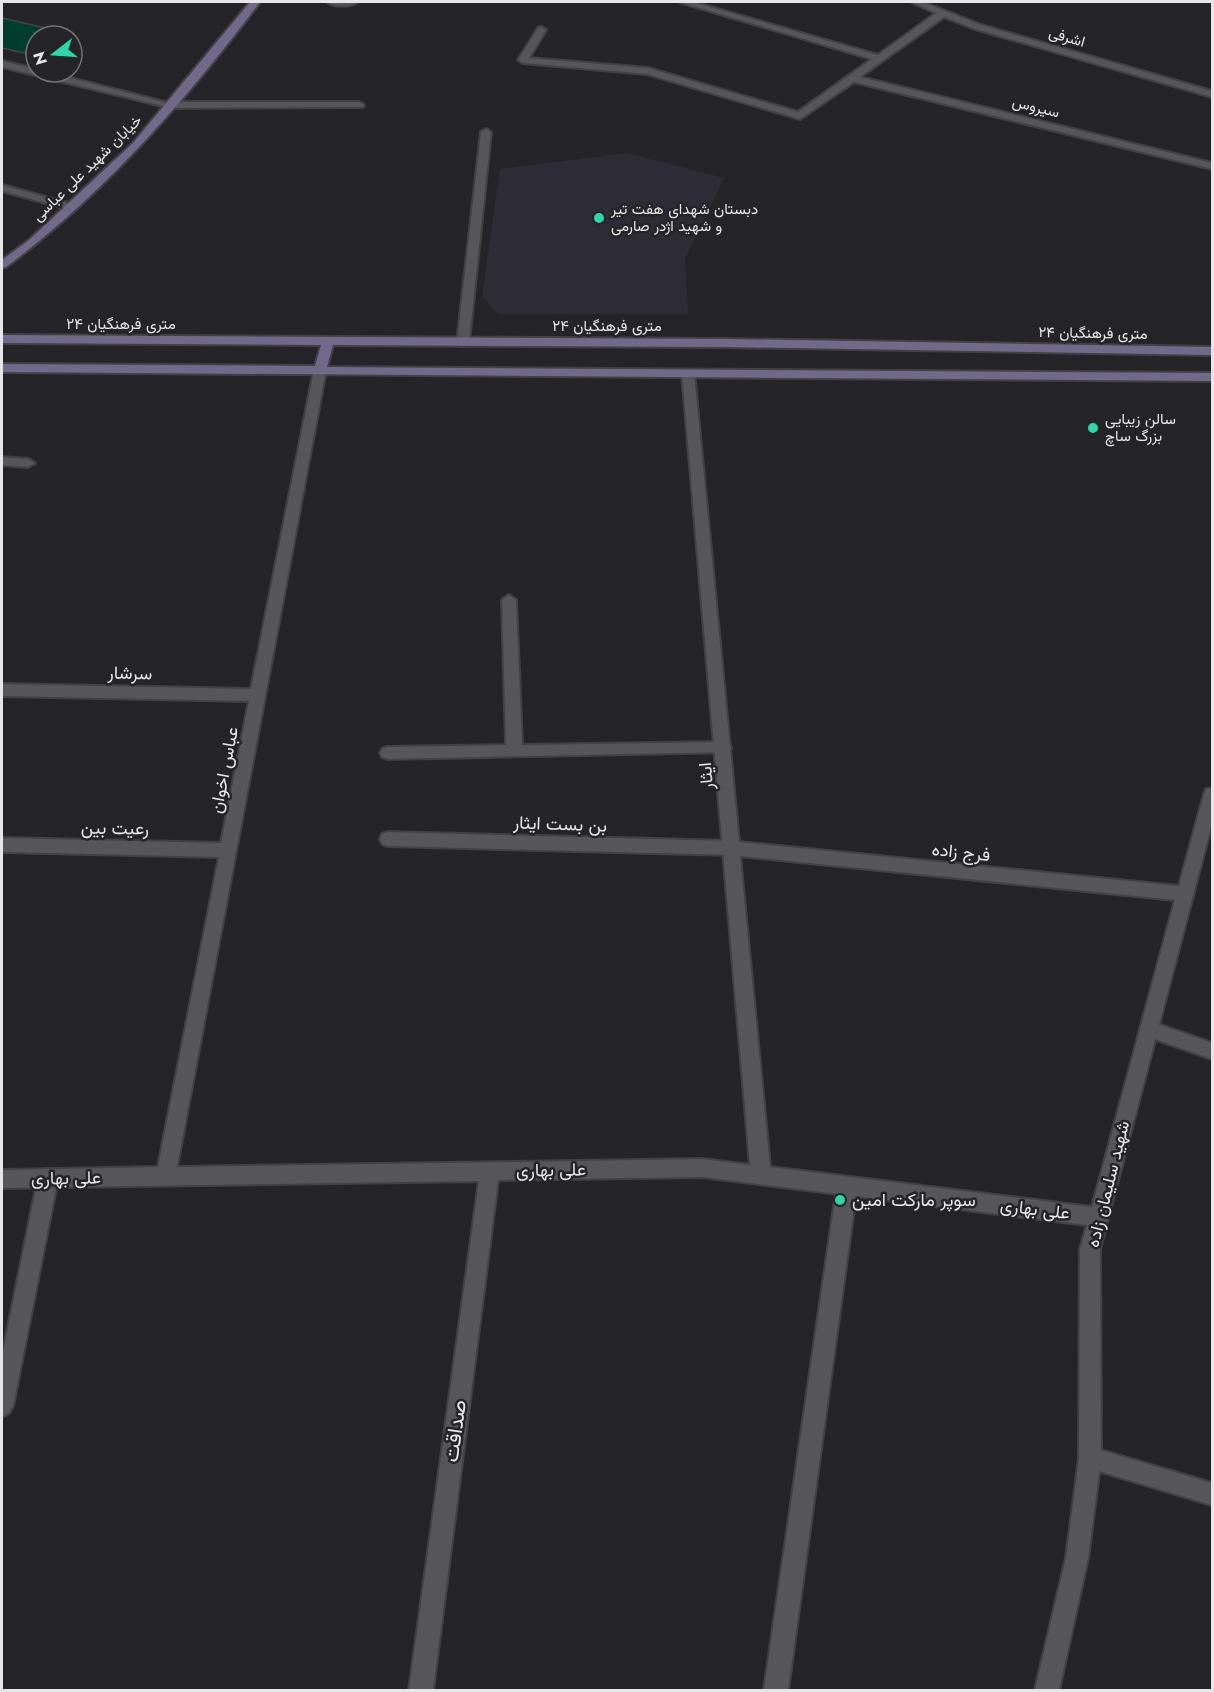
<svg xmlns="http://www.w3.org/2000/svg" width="1214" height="1692" font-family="Jost,Vazirmatn,sans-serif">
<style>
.built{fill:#2d2c36}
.building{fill:#003d2e;stroke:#424745;stroke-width:1.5}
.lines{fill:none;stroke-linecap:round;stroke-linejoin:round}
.service-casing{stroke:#414044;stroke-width:4}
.minor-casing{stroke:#414044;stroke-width:4}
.secondary-casing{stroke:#414044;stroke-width:4}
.service{fill:#56555a;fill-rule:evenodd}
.minor{fill:#56555a;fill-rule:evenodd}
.secondary{fill:#706989;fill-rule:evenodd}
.poi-dot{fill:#30d4a9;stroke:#242327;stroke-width:2}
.labels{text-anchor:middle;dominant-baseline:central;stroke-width:5;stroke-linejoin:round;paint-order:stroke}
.far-street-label{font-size:15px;fill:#e6e6e8;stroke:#242327}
.far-poi-label{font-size:15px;fill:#e6e6e8;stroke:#242327;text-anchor:start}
.street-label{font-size:18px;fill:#e6e6e8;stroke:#242327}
.poi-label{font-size:18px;fill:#e6e6e8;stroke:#242327;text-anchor:start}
.near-street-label{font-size:21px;fill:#e6e6e8;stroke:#242327}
</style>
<rect width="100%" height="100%" fill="#242327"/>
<path class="built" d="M627 153 724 178 685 259 688 314H498L482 297 500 169Z"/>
<path class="building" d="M2 18 59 31 52 36H36V48L28 54 2 48Z"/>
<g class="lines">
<g class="service-casing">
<path id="service" d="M327 2H358C351 7 334 7 327 2Z
M359 102 364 105 363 107 171 108 166 105 171 102Z
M486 129 491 132 469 342 463 346 457 342 481 132Z
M2 457 28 459 35 463 28 467 2 465Z
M509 595 516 600 522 745 723 742 729 744 731 748 729 752 388 759 382 757 380 753 382 749 388 747 506 745 502 600Z
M388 832 732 841 738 843 740 848 738 853 732 855 388 846 382 844 380 839 382 834Z
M1149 1021 1212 1043V1059L1143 1035 1140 1029 1143 1023Z
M48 1169 55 1171 58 1178 13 1406 9 1413 2 1417V1357L38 1178 41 1171Z
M847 1177 854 1179 857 1186 788 1690H764L837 1186 840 1179Z
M1090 1447 1212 1483V1505L1082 1466 1079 1458 1082 1450Z"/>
</g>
<g class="minor-casing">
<path id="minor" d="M679 2H693L878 55 936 13 911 2H923L981 25 1212 91V97L975 29 944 17 860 77 1212 163V169L854 82 800 119 647 74 523 63 518 60 538 28 541 27 546 30 529 58 648 68 798 112 872 59Z
M2 61 36 69V72H47L176 105 171 108 2 67Z
M2 185 75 205 77 207 71 210 2 191Z
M320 366 326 370 177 1167 703 1159 750 1165 682 373 684 370H692L694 373 739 842 1179 886 1204 794 1206 789 1212 788V823L1100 1249 1101 1458 1088 1558 1059 1690H1035L1066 1558 1079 1458 1080 1249 1087 1225 703 1177 498 1180 433 1690H409L479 1181 2 1188V1170L158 1167 219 857 2 852V838L221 843 249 701 2 696V684L251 689 314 370ZM740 856 1175 900 1092 1207 770 1167Z"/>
</g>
<g class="secondary-casing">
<path id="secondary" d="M250 2H260C188 98 102 196 6 267L2 268V260L29 240 133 143Z
M2 335 725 339 1212 347V355L725 347 333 345 327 367 1212 373V381L2 372V364L315 366 321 345 2 343Z"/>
</g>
<use href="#service" class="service"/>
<use href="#minor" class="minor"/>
<use href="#secondary" class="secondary"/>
</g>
<g class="poi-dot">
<circle cx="599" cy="218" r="6"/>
<circle cx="1093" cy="428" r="6"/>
<circle cx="840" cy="1200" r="6"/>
</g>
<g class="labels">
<g class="far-street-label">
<text transform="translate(1067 37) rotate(16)">اشرفی</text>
<text transform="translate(1036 107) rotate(14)">سیروس</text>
<text transform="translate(87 168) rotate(-44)">خیابان شهید علی عباسی</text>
<text x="121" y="324">۲۴ متری فرهنگیان</text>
<text x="607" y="326">۲۴ متری فرهنگیان</text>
<text transform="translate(1093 333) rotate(1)">۲۴ متری فرهنگیان</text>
</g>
<g class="far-poi-label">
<text x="611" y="209">دبستان شهدای هفت تیر<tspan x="611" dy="17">و شهید اژدر صارمی</tspan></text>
<text x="1105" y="419">سالن زیبایی<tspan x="1105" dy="17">بزرگ ساچ</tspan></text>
</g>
<g class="street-label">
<text transform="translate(130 673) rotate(1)">سرشار</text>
<text transform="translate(224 770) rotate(-79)">عباس اخوان</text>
<text transform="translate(706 776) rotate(-95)">ایثار</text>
<text transform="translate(560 824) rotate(2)">بن بست ایثار</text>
<text transform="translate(115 828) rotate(1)">رعیت بین</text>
<text transform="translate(961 852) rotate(6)">فرج زاده</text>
<text transform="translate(551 1170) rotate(-1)">علی بهاری</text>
<text transform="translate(66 1178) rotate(-1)">علی بهاری</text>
<text transform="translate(1108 1184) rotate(-76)">شهید سلیمان زاده</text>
<text transform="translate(1035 1209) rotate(7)">علی بهاری</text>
</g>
<g class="poi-label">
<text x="852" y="1200">سوپر مارکت امین</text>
</g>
<g class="near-street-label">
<text transform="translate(455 1431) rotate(-82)">صداقت</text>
</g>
</g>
<rect width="1214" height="1692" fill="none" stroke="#e6e6e8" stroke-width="6"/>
<g transform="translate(54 54) rotate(253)"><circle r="28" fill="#242327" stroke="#727174" stroke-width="1.5"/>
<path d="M0-4.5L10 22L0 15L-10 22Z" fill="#30d4a9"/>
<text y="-9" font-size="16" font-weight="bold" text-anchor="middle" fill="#e6e6e8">N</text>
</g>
</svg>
